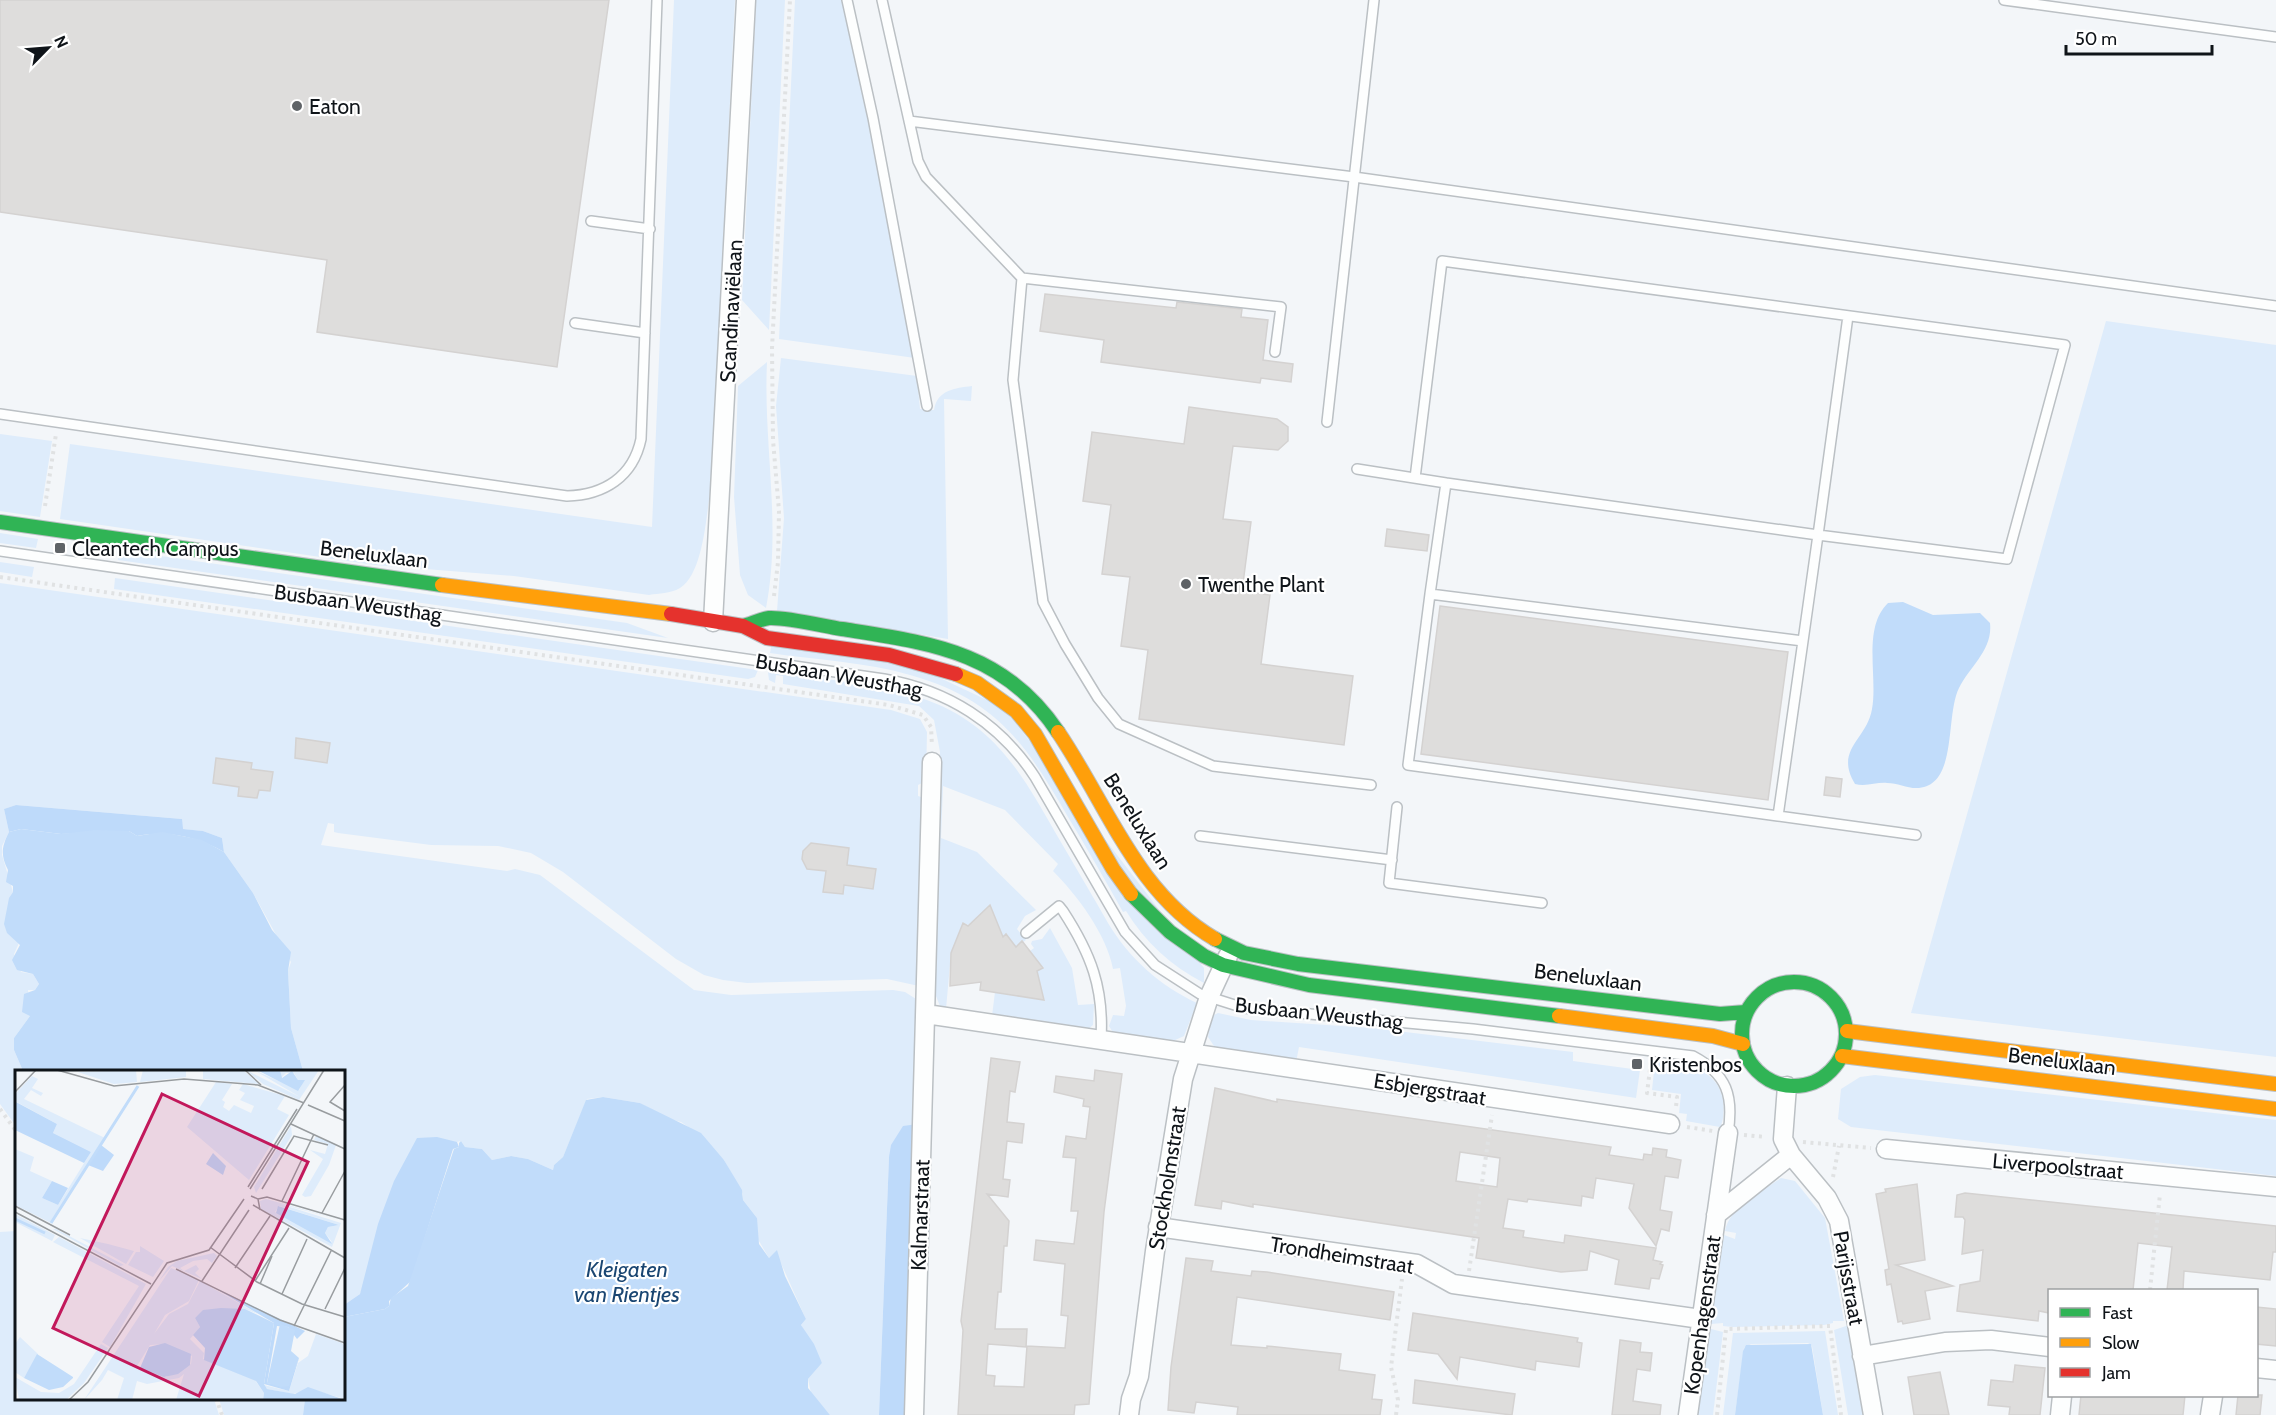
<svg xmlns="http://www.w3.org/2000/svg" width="2276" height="1415" font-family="Cabin,sans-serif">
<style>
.green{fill:#deecfb}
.forest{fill:#bedafa}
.water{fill:#c1dcfa}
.building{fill:#dedddc;stroke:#d4d2d1;stroke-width:1.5;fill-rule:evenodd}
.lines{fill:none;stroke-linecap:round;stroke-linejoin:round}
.lane-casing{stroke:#bbc0c4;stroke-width:12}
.street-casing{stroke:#bbc0c4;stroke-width:21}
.fast-casing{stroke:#bbc0c4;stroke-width:16}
.slow-casing{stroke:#bbc0c4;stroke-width:16}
.jam-casing{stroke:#bbc0c4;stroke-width:16}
.path{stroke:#e0e2e3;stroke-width:4;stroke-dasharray:3 4.5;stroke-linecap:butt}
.lane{stroke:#fdfefe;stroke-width:9}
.street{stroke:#fdfefe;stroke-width:18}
.fast{stroke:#30b455;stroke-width:14}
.slow{stroke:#ff9f0a;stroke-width:14}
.jam{stroke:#e5322d;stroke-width:14}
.poi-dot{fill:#5f6367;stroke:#fff;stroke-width:2}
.labels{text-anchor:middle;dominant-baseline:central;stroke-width:4.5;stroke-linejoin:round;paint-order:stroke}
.poi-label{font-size:21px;fill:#0f1419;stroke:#fff;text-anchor:start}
.street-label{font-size:21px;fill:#0f1419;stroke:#fff}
.water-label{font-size:22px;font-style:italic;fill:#1a4672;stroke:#fff}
.inset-river{fill:none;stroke:#c1dcfa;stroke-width:3}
.inset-road{fill:none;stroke:#989c9f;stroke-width:1.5}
.view{fill:#c2185b;fill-opacity:0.15;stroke:#c2185b;stroke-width:3}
.inset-edge{fill:none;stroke:#0f1419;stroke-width:3}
</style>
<rect width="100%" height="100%" fill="#f3f6f9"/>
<path class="green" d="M674 0H735L711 487C706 514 704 573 680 588 670 594 659 593 649 595L514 576 375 565 60 519 70 444 652 527Z
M756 0H785L769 330 742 300Z
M795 0H843L872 128 915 358 779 339Z
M2106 321 2276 345V1057L1911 1013Z
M781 358 917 376 920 409 934 410C937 390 955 388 972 386L971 401 944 399 948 639 777 611 784 518 776 406Z
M767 362C763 444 782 526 766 608L748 595 740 575 734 497 738 386Z
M0 434 52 441 40 517 0 511Z
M0 533 38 539 36 548 0 543Z
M119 550 627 623 668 638 118 560Z
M0 562 34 567 32 577 0 572Z
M115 578 666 657 758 670 755 677 748 679 114 589Z
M0 583 891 710 920 719 927 732 926 781 918 785V796L924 798 919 986 887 979 747 983 723 980 704 975 676 959 563 872 531 853 498 846 431 845 338 833 334 832V824L328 823 321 845 507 871 515 869 540 875 694 990 731 995 893 990 905 992 916 999 918 1124 889 1157 879 1415H830L811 1393 808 1379 822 1363 801 1325 806 1319 804 1315 776 1252 769 1258 756 1236 757 1218 743 1200V1194L724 1160 697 1133 681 1122 666 1118 640 1103 603 1097 587 1099 563 1157 554 1165 553 1170 528 1159 511 1156 492 1160 482 1149 465 1147 461 1141 457 1142 366 1279 360 1294 344 1305V1072L303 1071 291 1028 288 971 291 962 253 893 224 852 222 838 203 831 182 829V819L16 805 4 809 9 832 2 846V855L13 892C9 898 10 899 9 906 5 930 0 923 19 943L14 954 21 972 33 974 39 984 35 990H28L30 1016 14 1038V1050L23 1071 16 1072V1126L0 1104Z
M772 643 906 662 1004 708 1204 968V983C1171 966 1145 942 1126 911L1123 912C1105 880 1087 848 1068 817 1026 744 996 699 910 675 866 662 816 660 770 653Z
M768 672C818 679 872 682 921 698 993 722 1020 771 1055 832 1073 863 1091 893 1108 923 1129 958 1160 986 1197 1003L1184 1036 1173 1041 1114 1034 1109 1026 1113 1015 1124 1016 1126 1006 1120 968 1113 969C1107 935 1077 895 1053 871L1058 864 1005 810 943 786 941 838 977 852 1036 910 1025 916 1017 929 1026 940 1016 947 1006 934 1003 937 963 923 951 953 946 1009 940 1006 934 991 940 752 934 720 919 706 783 684V676L776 675 775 683 769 680Z
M1050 928 1072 968 1078 1005 1094 1004 1093 1025 1087 1030 992 1016 995 992 1044 1000 1035 972 1042 968 1030 951 1034 948 1031 944 1032 941 1042 939Z
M1218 1013 1251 1020 1372 1028 1573 1052V1061L1640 1070 1636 1098 1299 1047 1296 1062 1225 1050 1214 1046 1208 1037 1212 1016Z
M1655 1062C1683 1065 1717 1066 1723 1100 1724 1108 1724 1121 1720 1127L1686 1121 1687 1114 1679 1113 1681 1094 1652 1090Z
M1875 1075 2276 1120V1176L1851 1127 1838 1119 1841 1089 1860 1077Z
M1781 1178 1795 1181 1825 1218 1844 1321H1833V1323L1824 1325 1733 1327 1723 1326V1323L1711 1324 1724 1235 1735 1239 1736 1233 1725 1231C1730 1206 1761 1192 1781 1178Z
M16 1231V1398L214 1399 219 1415H0V1232Z
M1849 1325 1863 1415H1848L1834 1330Z
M1707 1328 1723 1332 1713 1415H1697Z
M1825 1331 1838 1415H1823L1812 1346 1808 1343 1751 1344 1744 1348 1735 1415H1723L1733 1333Z
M219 1399H305L303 1415H224Z"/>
<path class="forest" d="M16 805 182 819 183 829 203 831 222 838 224 852C197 837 168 830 137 836L129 831 61 834 21 829 9 832 4 809Z
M918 1124 907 1415H879L889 1157 891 1145 903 1126Z
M437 1137 457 1142 459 1147 453 1149 411 1281 389 1301V1306L385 1309 344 1317V1305L360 1294 378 1224 394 1181 417 1138Z"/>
<path class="water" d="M1903 602 1933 615 1980 613 1990 623C1993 650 1970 666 1959 688 1945 716 1958 784 1919 788 1908 789 1898 783 1887 783 1877 782 1866 787 1855 784 1834 749 1867 740 1872 709 1878 677 1862 628 1888 603Z
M21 829 61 834 95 830 129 831 137 836 162 832 202 840 224 852 253 893 272 930 291 952 288 971 291 1028 303 1071H23L14 1050V1038L30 1016 22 1012 24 994 35 990 39 984 33 974 17 970 12 960 20 945 7 933 4 924 9 898 13 892V886L6 882 8 870C0 855 2 846 9 832Z
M603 1097 640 1103 701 1133 724 1160 742 1190 743 1200 757 1218 759 1244 769 1258 777 1250 785 1276 804 1315 806 1319 801 1325 814 1344 822 1363 808 1379V1388L830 1415H303L305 1399 344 1398V1317L385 1309 389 1306 391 1298 408 1286 454 1149 459 1147V1143L461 1141 465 1147 482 1149 492 1160 511 1156 528 1159 553 1170 554 1165 563 1157 586 1100Z
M1811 1344 1823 1415H1735L1743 1351 1746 1345Z"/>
<path class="building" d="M0 0H609L557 367 317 332 327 260 0 212Z
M1045 294 1176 308 1177 302 1242 309 1241 317 1268 320 1263 360 1293 364 1291 382 1261 378 1260 383 1101 362 1104 340 1040 331Z
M1189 407 1277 419 1288 427V441L1278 450 1233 446 1223 519 1251 522 1242 591 1270 595 1261 664 1353 676 1344 745 1139 719 1148 650 1121 646 1130 577 1102 574 1111 505 1083 501 1092 432 1184 444Z
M1387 529 1429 535 1427 551 1385 546Z
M1440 606 1788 652 1768 800 1421 754Z
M296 738 330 743 327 763 295 758Z
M216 758 252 763 251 769 273 772 270 791 259 790 257 798 238 796 239 787 213 783Z
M1826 777 1842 779 1840 797 1824 795Z
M811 843 849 848 847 865 876 869 873 889 844 885 843 894 823 892 826 871 807 869 802 859 803 851Z
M990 905 1003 937 1006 934 1016 947 1022 941 1043 968 1037 971 1044 1000 980 990 981 982 950 986 951 953 963 923 968 926Z
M991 1058 1020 1062 1015 1092 1010 1091 1007 1122 1024 1124 1022 1143 1007 1141 1003 1179 1010 1180 1008 1197 987 1194 1009 1221 1007 1246H1004L1001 1292H998L995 1329H1027L1026 1347 988 1344 986 1375 995 1376 994 1386 1024 1387 1027 1346 1065 1348 1068 1316 1061 1315 1065 1264 1034 1260 1036 1240 1074 1244 1078 1211H1071L1076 1158 1063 1157 1066 1136 1086 1139 1090 1107 1083 1106 1084 1099 1054 1092 1056 1076 1094 1081 1095 1070 1122 1074 1104 1212 1089 1404 1075 1405 1074 1415H958L963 1330 961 1321Z
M1215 1088 1277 1102V1099L1611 1147 1609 1155 1643 1160 1644 1154 1652 1155 1653 1148 1667 1150 1666 1157 1681 1160 1678 1178 1665 1176 1660 1210 1672 1212 1669 1231 1661 1229 1656 1246 1629 1208 1634 1184 1596 1178 1593 1198 1582 1196 1581 1206 1528 1199 1527 1202 1508 1199 1503 1228 1524 1231 1523 1237 1564 1243 1565 1235 1656 1248 1653 1260 1662 1262 1660 1264 1663 1265 1659 1279 1651 1278 1649 1289 1615 1284 1619 1260 1590 1251 1587 1270 1561 1272 1476 1258 1479 1238 1253 1204V1207L1222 1201 1221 1209 1195 1205ZM1460 1152 1500 1158 1497 1187 1456 1181Z
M1917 1184 1925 1260 1896 1265 1953 1286 1925 1291 1930 1319 1903 1324 1902 1321 1898 1322 1891 1284 1887 1285 1885 1270 1889 1269 1876 1194 1886 1192 1885 1189Z
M1965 1193 2276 1226V1252H2273L2270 1280 2184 1271 2183 1290H2167L2172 1247 2138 1243 2133 1290H2049V1313L2039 1311 2038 1321 1957 1311 1960 1285 1980 1281 1983 1250 1962 1254 1965 1220 1963 1217H1955L1957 1195Z
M1186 1258 1213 1261 1211 1271 1251 1276 1252 1271 1267 1272 1394 1292 1390 1320 1237 1297 1231 1345 1267 1348V1346L1341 1354 1339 1370 1375 1375 1372 1399 1382 1400 1380 1415H1237L1238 1407 1196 1402 1194 1413 1168 1410 1171 1367Z
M2256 1307 2276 1309V1346L2256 1344Z
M1413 1313 1578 1338 1577 1342 1582 1343 1579 1367 1536 1361 1535 1370 1460 1357 1457 1379 1438 1354 1408 1350Z
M1620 1340 1641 1343 1640 1352 1652 1353 1650 1371 1637 1369 1633 1401 1661 1405 1660 1415H1612Z
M2015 1365 2045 1368 2040 1415H2009L2010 1407 1988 1405 1991 1380 2013 1382Z
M1940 1372 1949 1415H1914L1908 1377Z
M1415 1380 1515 1394 1512 1415 1413 1403Z
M2081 1395H2185L2183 1415H2079Z
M2238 1395H2262L2260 1415H2236Z"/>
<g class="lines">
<g class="lane-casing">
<path id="lane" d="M847 0 873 118 927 406
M882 0 918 161 926 177 1022 278 1013 380 1043 602 1065 644 1098 698 1119 724 1213 766 1371 785
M2004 0 2276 37
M909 121 1354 177 2276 306
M591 221 650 229
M1022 278 1281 307 1275 352
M575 323 645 333
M0 414 567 496C604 495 633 477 641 439L657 0
M1327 422 1374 0
M1357 469 1446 483 1430 594 1803 641 1778 816 1916 835
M1415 478 1442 261 2065 345 2007 559 1818 535 1848 316
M1446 483 1818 535 1803 641
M0 551 884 679C947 690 1000 723 1035 777L1125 932 1155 965 1200 994 1244 1008 1473 1029 1693 1056C1727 1074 1734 1096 1728 1133
M1430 594 1408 765 1778 816
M1397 807 1389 883 1542 903
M1200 836 1392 860
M1026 933 1059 906 1063 911C1091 954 1104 988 1101 1039"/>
</g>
<g class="street-casing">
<path id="street" d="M713 622 746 0
M926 1014 1670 1124
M1886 1149 2276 1187
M1791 1155 1827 1198 1839 1221 1873 1415
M1716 1215 1791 1155 1783 1139 1787 1086
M1158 1227 1417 1264 1453 1284 1701 1319
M1862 1356 1945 1342 1991 1340 2050 1347
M2256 1368 2276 1370
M914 1415 932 762
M1129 1415 1131 1399 1139 1376 1155 1251 1183 1079 1209 997 1228 956
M1688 1415 1728 1133
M2060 1415 2062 1396
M2210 1415 2213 1396"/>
</g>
<g class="fast-casing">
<path id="fast" d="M0 522 442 585
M743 626C751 624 761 619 769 618 787 617 823 626 842 629 930 643 1004 651 1058 732
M1131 894 1170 932 1204 956 1223 965 1309 985 1559 1016
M1215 939 1244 953 1298 964 1720 1014 1746 1012
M1742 1034a52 52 0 1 1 104 0a52 52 0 1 1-104 0Z"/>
</g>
<g class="slow-casing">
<path id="slow" d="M442 585 671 614
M956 674 977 683 1016 711 1035 734 1113 869 1131 894
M1058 732C1107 804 1136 893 1215 939
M1559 1016 1713 1036 1743 1044
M1847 1031 2276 1084
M1842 1056 2276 1109"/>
</g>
<g class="jam-casing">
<path id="jam" d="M671 614 743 626 767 638 889 655 956 674"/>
</g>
<path class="path" d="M45 506 56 434
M0 577 889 705 923 715 931 727 932 746
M774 596 778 562 779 511 773 440 772 348 790 0
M1651 1062 1647 1093 1677 1097 1676 1107
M0 1109 16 1131
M1687 1127 1713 1131
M1744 1135 1766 1137
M1803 1142 1871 1148
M1833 1177 1839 1146
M1469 1271 1492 1115
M2150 1290 2160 1194
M216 1398 222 1415
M1396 1415 1398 1400 1391 1367 1402 1279
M1717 1415 1726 1329 1830 1326 1841 1415"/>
<use href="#lane" class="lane"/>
<use href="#street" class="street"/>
<use href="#fast" class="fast"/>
<use href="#slow" class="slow"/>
<use href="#jam" class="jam"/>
</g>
<g class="poi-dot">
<circle cx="297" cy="106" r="6"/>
<rect x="54" y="542" width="12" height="12" rx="3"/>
<circle cx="1186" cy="584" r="6"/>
<rect x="1631" y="1058" width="12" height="12" rx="3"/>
</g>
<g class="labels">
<g class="poi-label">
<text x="309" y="106">Eaton</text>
<text x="72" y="548">Cleantech Campus</text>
<text x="1198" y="584">Twenthe Plant</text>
<text x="1649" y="1064">Kristenbos</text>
</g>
<g class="street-label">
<text transform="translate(731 311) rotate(-87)">Scandinaviëlaan</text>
<text transform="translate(374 554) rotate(7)">Beneluxlaan</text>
<text transform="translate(358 603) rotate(8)">Busbaan Weusthag</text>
<text transform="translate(839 675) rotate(10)">Busbaan Weusthag</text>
<text transform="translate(1138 821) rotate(58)">Beneluxlaan</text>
<text transform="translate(1588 977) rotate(7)">Beneluxlaan</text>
<text transform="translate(1319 1013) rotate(6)">Busbaan Weusthag</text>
<text transform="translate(2062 1061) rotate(7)">Beneluxlaan</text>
<text transform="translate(1430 1089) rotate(9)">Esbjergstraat</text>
<text transform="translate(2058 1166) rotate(5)">Liverpoolstraat</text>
<text transform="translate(1167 1178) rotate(-81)">Stockholmstraat</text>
<text transform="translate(920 1215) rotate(-88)">Kalmarstraat</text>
<text transform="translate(1342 1255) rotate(9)">Trondheimstraat</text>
<text transform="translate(1849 1278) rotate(80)">Parijsstraat</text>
<text transform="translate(1702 1315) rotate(-82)">Kopenhagenstraat</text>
</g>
<g class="water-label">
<text x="627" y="1269">Kleigaten<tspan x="627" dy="25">van Rientjes</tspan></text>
</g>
</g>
<g transform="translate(15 1070)">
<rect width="330" height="330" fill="#f3f6f9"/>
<path d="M121 0 122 12 99 14 63 2ZM128 0H171V7L125 12ZM188 0H228L244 14 188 9ZM231 0 285 27 239 0 284 20 289 10H283L279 3H271L266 8 265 0H304L284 30 248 14ZM17 6 23 9 17 18 28 23 26 26 16 20 9 29 90 68 36 153 0 135V79L19 87 15 101 37 111 27 128 43 135 76 82 38 63 42 54 0 31V24ZM201 12 217 14 207 30 210 32 208 37 214 41 219 35 236 43 239 36 225 30 230 23 224 20 228 14 270 26 262 39 274 45 234 110 172 57ZM276 56 277 65 241 123 239 117ZM301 66 321 75 314 95 296 126 290 127 287 125 308 89 295 80 310 84 313 74 299 70ZM251 129 326 150 262 133 326 153 317 177 246 139 245 131ZM264 136 324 155 313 157 310 163 317 172 260 142ZM0 144 40 165 37 171 0 152ZM38 159H41L109 195 105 196ZM44 167 131 214 95 277 87 272 124 216 38 172ZM65 168 93 174 119 181 111 194ZM125 176 149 191 138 207 113 195 121 182H125ZM199 183 202 186 197 193 192 189 178 191 165 198 169 201 181 195 184 199 180 203 187 209 157 196 144 211 153 197 162 191ZM156 198 184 210 174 231 150 245 139 264 154 244 173 234 185 211 243 244 230 239 189 240 180 248 185 257 175 269 189 283 188 289 240 310 249 323 248 330H161L169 304 164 308 132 314 122 311 117 330H102L109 308 93 300 87 310 69 330ZM150 274 177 286 176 294 151 307 122 296 135 275ZM301 264 327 273 330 277V329L295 319 278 324 252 319 249 315 274 321 283 293 293 286ZM5 267 23 284 9 308 0 302V274ZM86 274 93 278 69 313 51 330H4L0 307 26 322 44 323 59 314Z" fill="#deecfb" fill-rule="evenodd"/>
<path d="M1 32 42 54 38 63 76 82 69 93 0 60ZM86 75 99 85 88 101 73 95ZM37 111 53 118 43 135 27 128ZM198 217 290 261 282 269 273 257 262 256 252 313 273 316 284 288 274 321 249 314 259 253Z" fill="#bedafa"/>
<path d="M242 0H265L267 8 277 1 283 10H290L283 21ZM198 83 211 96 208 105 191 94ZM263 136 324 155 313 157 310 163 317 174 261 143ZM206 238 230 239 259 253 249 314 252 319 280 324 293 317 330 330H248L249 323 241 311 189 290 190 278 178 265 185 257 180 248 188 240ZM265 254 280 260 276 281 284 288 274 316 266 317 252 313ZM150 273 176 284 175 295 163 304 149 307 125 298 134 277ZM22 284 58 307V308L48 317 34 320 9 308Z" fill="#c1dcfa"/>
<path class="inset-river" d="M0 149 30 163M36 153 123 16"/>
<path class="inset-road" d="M42 0 99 16 169 9 243 15 289 33M230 0 246 15M330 15 315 32 330 41M0 22 21 0M293 35 330 51M276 54 330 79M233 117 282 39M235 119 309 0M247 119 279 66 313 75M236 126 243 129 245 140M243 129 252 127 330 150M267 131 299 64M238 135 330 188M0 136 55 165M0 142 136 214M307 143 330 101M195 177 242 212 287 234 330 247M220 198 255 146M161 199 265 250 330 273M187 211 234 140M240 211 274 158M245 214 257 186M267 224 292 169M310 239 330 198M279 256 316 181M54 330 73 312 152 193 194 180 229 129"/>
<path class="view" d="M147 24 293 92 184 326 38 258Z"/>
<rect width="330" height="330" class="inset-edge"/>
</g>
<rect x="2048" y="1289" width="210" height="108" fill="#ffffff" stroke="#9fa1a3" stroke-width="1.5"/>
<rect x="2060" y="1308" width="30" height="9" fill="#30b455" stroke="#9fa1a3" stroke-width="1.5"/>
<text x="2102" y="1319" font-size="18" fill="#0f1419">Fast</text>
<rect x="2060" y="1338" width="30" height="9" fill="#ff9f0a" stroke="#9fa1a3" stroke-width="1.5"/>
<text x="2102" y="1349" font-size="18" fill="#0f1419">Slow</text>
<rect x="2060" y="1368" width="30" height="9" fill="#e5322d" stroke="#9fa1a3" stroke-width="1.5"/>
<text x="2102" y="1379" font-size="18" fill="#0f1419">Jam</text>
<g transform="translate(48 48) rotate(65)" stroke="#ffffff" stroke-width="4.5" paint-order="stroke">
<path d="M0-4.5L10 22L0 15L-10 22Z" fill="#0f1419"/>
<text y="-9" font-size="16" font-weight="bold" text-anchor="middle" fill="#0f1419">N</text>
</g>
<path d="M2066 45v9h146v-9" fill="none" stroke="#0f1419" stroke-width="3"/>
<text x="2075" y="45" font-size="18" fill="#0f1419" stroke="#ffffff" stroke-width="4.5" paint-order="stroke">50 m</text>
</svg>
